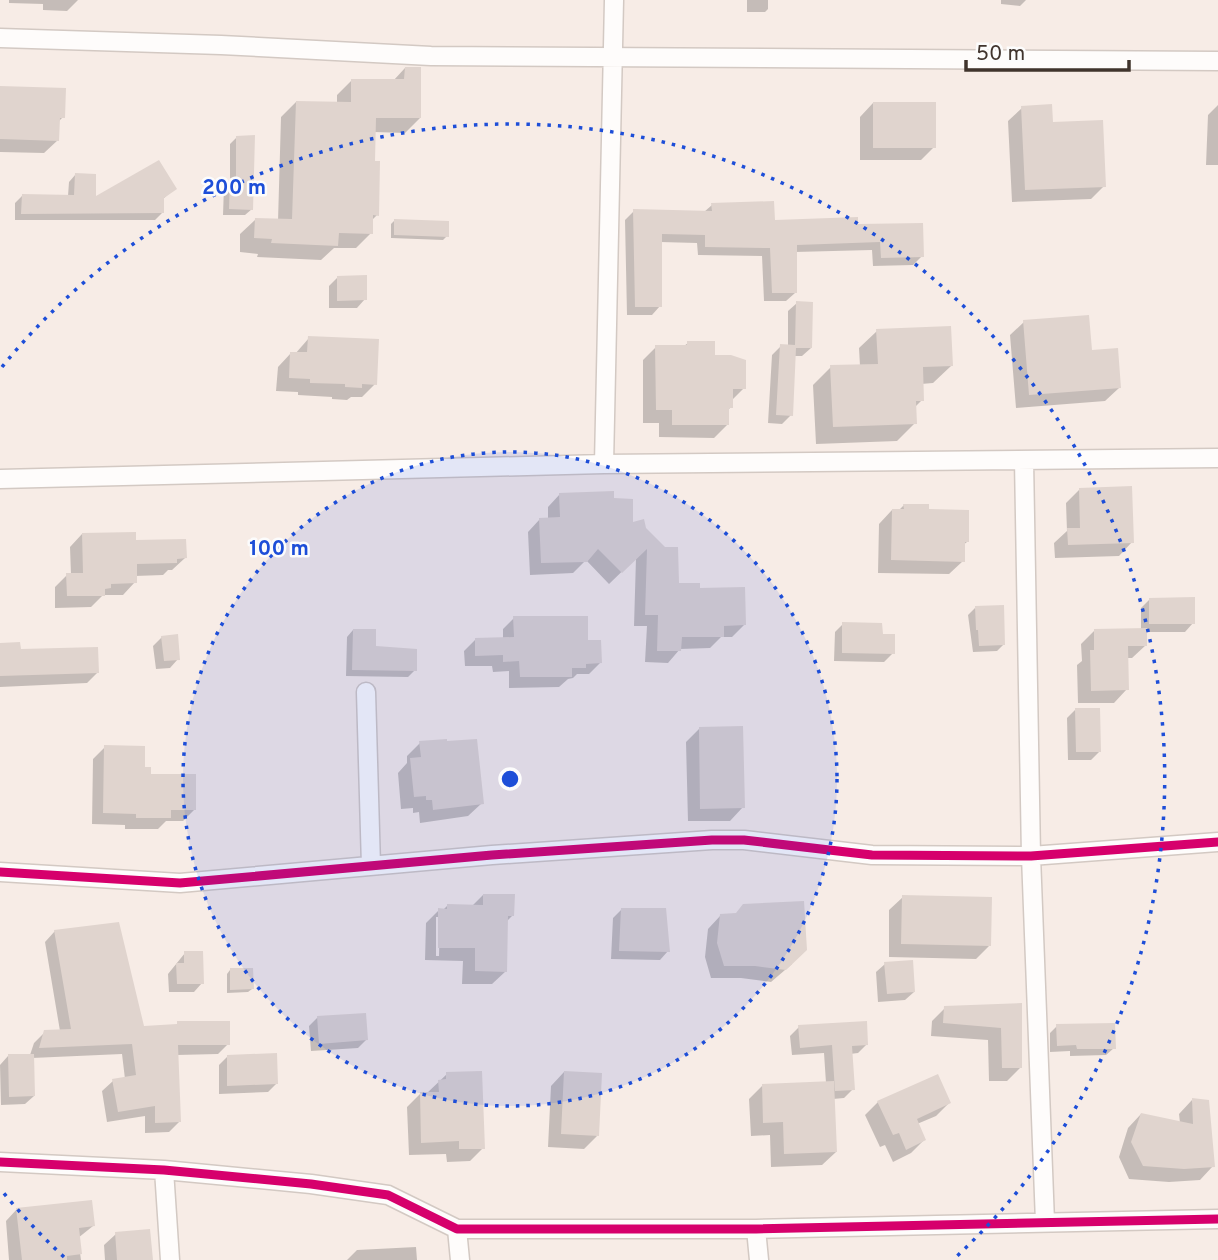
<svg xmlns="http://www.w3.org/2000/svg" width="1218" height="1260" font-family="Overpass,sans-serif">
<style>
.shadow{fill:#0003;fill-rule:evenodd}
.building{fill:#e0d4ce}
.lines{fill:none;stroke-linecap:round;stroke-linejoin:round}
.street-casing{stroke:#d3c9c3;stroke-width:21}
.street{stroke:#fefcfb;stroke-width:18}
.cycleway-casing{stroke:#fcfcfc;stroke-width:13}
.cycleway{stroke:#d6006c;stroke-width:9}
.ring{fill:none;stroke:#1d4ed8;stroke-width:3.5;stroke-dasharray:3.5 7}
.centre{fill:#1d4ed8;stroke:#fcfcfc;stroke-width:3.5}
.ring-label{font-size:21px;text-anchor:middle;font-weight:bold;fill:#1d4ed8;stroke:#fcfcfc;stroke-width:5;stroke-linejoin:round;paint-order:stroke}
</style>
<rect width="100%" height="100%" fill="#f7ece6"/>
<path class="shadow" d="M9 0H78L67 11 43 10V4L9 3Z
M747 0H768V9L765 12H747Z
M1001 0H1026L1020 6 1001 4Z
M405 68 420 118 405 133 374 132 377 215 371 221V233L356 248H334L321 260 257 257 258 254 240 252V234L255 220 278 221 281 117 296 102 337 103V95L352 80 393 81Z
M0 87 63 117 58 122V140L44 153 0 152Z
M873 103 934 147 921 160H860V117Z
M1218 105V165H1206L1208 115Z
M1022 108 1051 124 1104 186 1091 199 1012 202 1008 121Z
M237 137 252 209 245 215H223L224 186 230 180V144Z
M76 174 94 199 174 189 162 200V213L155 220H15V203L22 196H68L69 182Z
M712 205 773 222 857 226 922 256 913 265 873 266 872 250 795 252V293L786 301H764L762 256 698 255 697 243 660 242V306L652 315H627L625 220 634 211 704 212Z
M395 220 447 236 443 240 391 238V224Z
M337 278 365 299 357 308H329V286Z
M797 303 811 348 802 356H794L791 415 782 424 768 423 772 355 781 346H788V311Z
M1024 322 1090 352 1119 388 1105 401 1016 408 1010 335Z
M877 331 951 366 933 383 921 384 922 400 914 408 915 423 897 441 816 444 813 385 831 367 860 366 859 348Z
M309 338 375 384 362 397H351L347 400 332 399V397L298 395V392L276 391 278 367 291 353 295 354Z
M688 343 713 357 744 388 731 401V407L727 411 728 424 714 438 659 437V423H643V360L656 347 684 346Z
M1079 490 1132 542 1119 556 1055 558 1054 543 1067 531 1066 503Z
M560 494 612 500 677 585 698 590 744 625 732 637H721L710 648 680 649 668 663 645 662 647 626H634L636 558 609 584 586 560 573 573 530 575 528 532 540 519H548V507Z
M904 505 927 511 967 542 963 545V561L949 574 878 573 879 524 892 510H899Z
M82 534 185 558 172 570H168L163 575 135 576V582L123 595H103L91 607 55 608V587L67 575H71L70 547Z
M1150 599 1193 623 1185 632H1145L1146 645 1132 658H1127V689L1114 703H1078L1077 665 1082 661 1081 644 1095 630H1141V608Z
M975 608 1004 644 997 651 973 652 968 615Z
M514 618 600 663 589 674H577L573 678 568 679 559 687 509 688V671L493 672 492 666H465L464 651 475 640 503 639V629Z
M843 624 881 636 893 653 884 662 834 661 835 632Z
M353 630 374 648 415 670 408 677 346 676 347 637Z
M162 637 178 659 170 668 156 669 153 646Z
M0 645 98 672 87 683 0 687Z
M1075 710 1100 751 1091 760H1068L1067 718Z
M699 729 743 807 730 821H688L686 742Z
M420 743 482 803 468 816 420 823 419 812 413 813V808L401 809 398 773 407 763V756Z
M105 747 144 769 149 775 195 809 183 821H166L158 829H125V825L92 824 93 759Z
M483 895 512 916 506 922V971L492 984H462L463 961 425 960 426 923 439 910H443L447 906H472ZM436 917H440L439 956H436Z
M903 897 989 946 976 959 889 957V910Z
M622 909 668 951 660 960 611 959 613 918Z
M721 915 792 964 771 982 741 978H711L705 957 708 929Z
M55 931 142 1027 175 1026 178 1023 228 1044 218 1054 177 1055 180 1121 169 1132 145 1133V1116L107 1122 102 1091 113 1081 125 1079 122 1054 32 1058 34 1096 25 1104 1 1105 0 1065 8 1056 30 1055 34 1043 45 1032 60 1031 45 942Z
M185 953 202 983 194 992H169L168 974Z
M885 964 914 992 905 1000 878 1002 876 972Z
M230 970 252 989 248 992 227 993V974Z
M1020 1005V1068L1007 1081H989L988 1040 931 1036 932 1021 945 1008Z
M318 1017 366 1040 358 1048 311 1051 309 1026Z
M1057 1026 1114 1048 1106 1055 1070 1056V1051L1050 1052V1033Z
M799 1027 867 1044 858 1053 850 1054 853 1089 844 1098 833 1099 836 1152 822 1165 771 1167 770 1135 751 1136 749 1099 763 1085 826 1083 824 1053 792 1055 790 1036Z
M227 1057 277 1083 268 1092 219 1094V1065Z
M564 1072 597 1136 584 1149 548 1147 551 1086Z
M447 1074 483 1148 470 1161 447 1162 446 1154 409 1155 407 1107 420 1094H426Z
M1192 1100 1213 1166 1200 1180 1169 1182 1129 1179 1119 1157 1128 1128 1141 1114 1180 1123 1179 1114Z
M878 1102 949 1103 936 1116 917 1124 924 1140 911 1153 893 1162 885 1145 880 1147 865 1115Z
M17 1209 93 1226 78 1238 81 1260H9L6 1221Z
M116 1234 151 1260H105L104 1245Z
M416 1247 417 1260H347L357 1250Z"/>
<path class="building" d="M405 67H421V118H376L375 161H380L379 216 373 215V234L339 233 338 246 271 243 272 239 254 238 255 218 292 219 296 101 351 102V79H404Z
M0 86 66 88 65 118H60L59 141 0 139Z
M873 102H936V148H873Z
M1052 104 1053 122 1103 120 1106 187 1025 190 1021 106Z
M255 135 253 210 229 209 230 178H236V136Z
M159 160 177 189 164 198V213L21 214 22 194 74 195 75 173 96 174V196Z
M774 201 775 220 858 217V224L923 223 924 257 881 258 880 242 797 245V293H772L770 248 705 247V235L662 234V307H635L633 209 712 211 711 203Z
M394 219 449 221V237L394 235Z
M367 275V300L337 301V276Z
M796 301 813 302 812 348H796L793 416 776 415 780 344 795 345Z
M1089 315 1092 350 1118 348 1121 388 1029 395 1023 320Z
M951 326 953 366 923 367 924 401H916L917 424 833 427 830 365 878 364 876 329Z
M308 336 379 339 377 385 362 384V388L345 387V384L310 383V379L289 378 290 352H307Z
M687 341H715V355H731L746 360V389H733V408H729V425H672V410H656L655 345H687Z
M1132 486 1134 543 1068 545 1067 528H1080L1079 488Z
M614 491V498L633 499V522L644 519 646 528 665 547H678L679 583H700V588L745 587 746 625 724 626V637H682L681 651H657L658 615H645L647 549 622 573 598 549 587 562 541 563 539 518 560 517 559 493Z
M903 504H929V509L969 510V542H965V562L891 560 892 509H904Z
M136 532V540L186 539 187 558 177 559V563L137 564V583L111 584V588L105 589V596H67L66 573H83L82 533Z
M1195 597V624H1149V598Z
M1004 605 1005 645 979 646 978 630H976L975 606Z
M513 616H588V640H601L602 663 586 664V668H572V677H520L519 661 503 662V655L475 656V638L514 637Z
M842 622 882 623 883 634H895V654L842 653Z
M1147 628V646H1128L1129 690 1091 691 1090 650H1094V629Z
M353 629H376V646L417 649V671L352 670Z
M178 634 180 660 164 661 161 636Z
M20 642 21 649 98 647 99 673 0 676V643Z
M1075 708H1100L1101 752H1076Z
M743 726 745 808 700 809 699 727Z
M447 739V741L477 739 484 804 433 810 432 800H426V796L414 797 410 758 421 757 419 741Z
M104 745 145 746V767H151V774H196V810H171V818H136V814L103 813Z
M483 894H515L514 916H508L507 972 475 971V948H438V908L447 909V904L483 905Z
M902 895 992 897 991 946 901 944Z
M804 901 807 950 786 970 755 966H724L717 943 720 914 736 913 743 904Z
M621 908H666L670 952 619 951Z
M119 922 144 1026 177 1024V1021H230V1045H178L181 1122 155 1123V1106L118 1112 112 1079 136 1075 132 1044 39 1048 44 1030 71 1029 54 930Z
M184 951H203L204 984H177L176 963H184Z
M913 960 915 992 887 994 884 962Z
M230 968H253L254 989 230 990Z
M1022 1003V1068H1002L1001 1028 943 1023 944 1006Z
M366 1013 368 1040 319 1044 317 1016Z
M867 1021 868 1045 852 1046 855 1090 835 1091 832 1045 800 1048 798 1025Z
M1115 1023 1116 1049H1077L1076 1045 1057 1046 1056 1024Z
M277 1053 278 1084 227 1086V1055Z
M8 1054H34L35 1096 9 1097Z
M482 1071 485 1149H459V1141L421 1143 420 1092H439L438 1080 446 1079V1072Z
M564 1071 602 1073 599 1136 561 1134Z
M938 1074 951 1103 917 1119 926 1140 906 1150 899 1133 893 1135 877 1101Z
M834 1081 837 1152 784 1154 783 1122 763 1123 762 1084Z
M1192 1098 1209 1100 1215 1167 1184 1169 1143 1166 1131 1142 1141 1113 1193 1124Z
M92 1200 95 1226 79 1228 82 1254 67 1256V1260H22L16 1208Z
M150 1229 153 1260H117L115 1232Z"/>
<g class="lines">
<g class="street-casing">
<path id="street" d="M0 38 221 45 431 56 1218 61
M1024 460 1031 856 1045 1222
M604 464 614 0
M0 479 604 464 1218 458
M366 692 371 866
M0 872 180 883 492 855 712 840H744L872 855 1031 856 1218 842
M0 1162 164 1170 311 1184 388 1195 457 1229H756L1218 1219
M164 1170 170 1260
M457 1229 460 1260
M756 1229 759 1260"/>
</g>
<use href="#street" class="street"/>
<g class="cycleway-casing">
<path id="cycleway" d="M0 872 180 883 492 855 712 840H744L872 855 1031 856 1218 842
M0 1162 164 1170 311 1184 388 1195 457 1229H756L1218 1219"/>
</g>
<use href="#cycleway" class="cycleway"/>
</g>
<circle cx="510" cy="779" r="327" fill="#1d4ed8" fill-opacity=".12"/>
<g class="ring">
<circle cx="510" cy="779" r="327"/>
<path d="M64 1257A654 654 0 0 1 2 1191M2 367A654 654 0 1 1 956 1257"/>
</g>
<circle cx="510" cy="779" r="10" class="centre"/>
<g class="ring-label">
<text x="234" y="194">200 m</text>
<text x="279" y="555">100 m</text>
</g>
<path d="M966 60v10h163v-10" fill="none" stroke="#40342d" stroke-width="3.5"/>
<text x="976" y="60" font-size="21" fill="#40342d" stroke="#fcfcfc" stroke-width="5" paint-order="stroke">50 m</text>
</svg>
